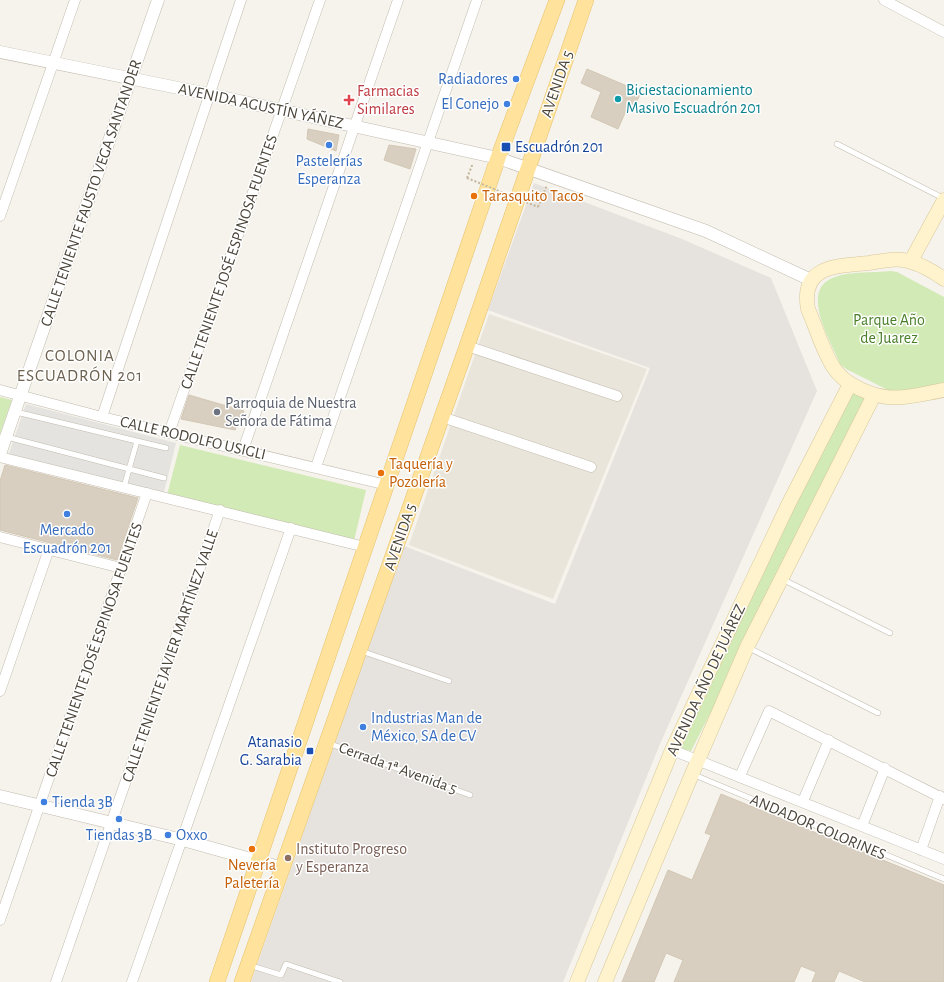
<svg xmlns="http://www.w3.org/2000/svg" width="944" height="982" font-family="'Alegreya Sans',sans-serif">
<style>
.residential{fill:#eae5da}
.industrial{fill:#e6e2dd}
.green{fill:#d2eab5}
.parking{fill:#e5e3e0}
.building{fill:#d8cfc1;stroke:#d3c7b4}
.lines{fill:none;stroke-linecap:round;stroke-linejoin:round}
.service-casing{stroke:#c2bbae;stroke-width:6}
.minor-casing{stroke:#c2bbae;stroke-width:11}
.tertiary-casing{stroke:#c2bbae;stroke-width:13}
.secondary-casing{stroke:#d6c79b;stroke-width:15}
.primary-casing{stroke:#e6c16a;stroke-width:16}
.path{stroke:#c4b79f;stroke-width:2;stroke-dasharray:2 2;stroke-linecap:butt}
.service{stroke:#fff;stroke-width:5}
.minor{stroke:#fff;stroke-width:10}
.tertiary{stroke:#fff;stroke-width:12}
.secondary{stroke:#fff3cd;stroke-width:14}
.primary{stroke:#ffe39c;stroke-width:15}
.path-bridge{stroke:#c4b79f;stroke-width:2;stroke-dasharray:2 2;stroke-linecap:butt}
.shop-dot{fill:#3f7fe0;stroke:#fff;stroke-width:1.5}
.culture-dot{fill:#0f9aa8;stroke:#fff;stroke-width:1.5}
.health-dot{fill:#e0444e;stroke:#fff;stroke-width:1.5}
.transit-dot{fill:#1a4fb4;stroke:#fff;stroke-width:1.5}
.food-dot{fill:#e8710a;stroke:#fff;stroke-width:1.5}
.worship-dot{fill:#6b7280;stroke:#fff;stroke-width:1.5}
.education-dot{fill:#8d6e63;stroke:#fff;stroke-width:1.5}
.labels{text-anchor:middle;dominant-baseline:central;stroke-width:3;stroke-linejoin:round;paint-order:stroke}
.shop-label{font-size:16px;fill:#366cbe;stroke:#fff}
.street-label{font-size:16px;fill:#4b4439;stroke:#fff}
.culture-label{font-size:16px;fill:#0d838f;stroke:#fff;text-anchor:start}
.health-label{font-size:16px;fill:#be3a42;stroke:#fff;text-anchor:start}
.transit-label{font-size:16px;fill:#164399;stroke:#fff;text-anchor:start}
.food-label{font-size:16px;fill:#c56008;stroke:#fff;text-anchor:start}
.park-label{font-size:16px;fill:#4a7f2a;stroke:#fff}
.worship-label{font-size:16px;fill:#5b616d;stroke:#fff;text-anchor:start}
.education-label{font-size:16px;fill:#785e54;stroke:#fff;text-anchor:start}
.neighbourhood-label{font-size:17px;letter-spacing:1px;fill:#6e6250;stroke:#fff}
</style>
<rect width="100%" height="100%" fill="#f6f3ec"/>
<path class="residential" d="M489 314 647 369 553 599 409 545Z"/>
<path class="industrial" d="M534 183 682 239 771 278 817 391 660 744 563 982H251L404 546 555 604 650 368 488 310Z"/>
<path class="green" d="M891 271 897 272 944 297V385L894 393 846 369 840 364C831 341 798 289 835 277 852 271 874 273 891 271Z
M849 387 871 398 691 751 683 749 680 745Z
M0 397 12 400 0 434Z
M180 445 366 490 354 541 167 495Z"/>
<path class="parking" d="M26 404 176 443 164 492 8 456Z"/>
<path class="building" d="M587 69 641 92 634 108 628 106 618 129 591 117 601 92 581 83Z
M308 129 339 135 336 151 307 139Z
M389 145 416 149 410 169 384 160Z
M189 395 244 411 235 430 181 419Z
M5 465 138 498 117 560 0 530V481Z
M721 794 944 885V982H865L839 971 834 982H812L816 972 801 966 794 982H674L683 960 666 953 654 982H622L668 870 692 880 711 835 705 833Z"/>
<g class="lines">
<g class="service-casing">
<path id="service" d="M837 144 943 198
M16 412 166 448
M7 437 164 478
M124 487 137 441
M782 579 890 633
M747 647 878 713
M361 651 449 681
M328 743 470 795
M692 774 944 879
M249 965 281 975 286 964 340 982"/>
</g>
<g class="minor-casing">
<path id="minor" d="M884 0 944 32
M0 216 75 0
M467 346 617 396
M0 390 102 417 387 485
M102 417 241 0
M442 417 591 467
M169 433 320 0
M243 450 398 0
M0 457 365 547
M316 467 477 0
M0 537 121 568
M0 691 49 549
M672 750 944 859
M740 776 769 711 944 799
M803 801 829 740
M862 826 885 768
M921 850 940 796
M0 920 147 493
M56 982 220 510
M132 982 291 528"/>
</g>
<g class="tertiary-casing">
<path id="tertiary" d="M0 52 208 94 498 158 706 231 811 280
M0 454 158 0
M0 796 183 840 283 868"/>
</g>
<g class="secondary-casing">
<path id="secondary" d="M911 261 944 200
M944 279C934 272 922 265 911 262 898 257 882 261 869 263 837 266 800 265 808 309 816 327 823 352 834 368 840 378 850 384 860 389 892 404 911 396 944 390
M577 982 672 750 788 505 850 384
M605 982 692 774 747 647 874 395"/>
</g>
<g class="primary-casing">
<path id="primary" d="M217 982 498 158 557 0
M242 982 467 346 586 0"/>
</g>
<path class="path" d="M467 178 473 163
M538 207 547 185"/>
<use href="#service" class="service"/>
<use href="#minor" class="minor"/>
<use href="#tertiary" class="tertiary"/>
<use href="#secondary" class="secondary"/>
<use href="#primary" class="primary"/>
<path class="path-bridge" d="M467 178 538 207"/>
</g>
<g class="shop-dot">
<circle cx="516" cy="79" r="4"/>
<circle cx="507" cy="104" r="4"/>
<circle cx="329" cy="145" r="4"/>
<circle cx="67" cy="514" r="4"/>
<circle cx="363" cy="727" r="4"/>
<circle cx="44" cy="802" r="4"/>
<circle cx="119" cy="819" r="4"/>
<circle cx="168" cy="835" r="4"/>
</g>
<circle class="culture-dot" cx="618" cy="99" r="4"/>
<path class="health-dot" d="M347 94h4v4h4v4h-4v4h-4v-4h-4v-4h4z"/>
<g class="transit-dot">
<rect x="501" y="142" width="10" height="10" rx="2"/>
<rect x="306" y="747" width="8" height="8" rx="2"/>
</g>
<g class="food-dot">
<circle cx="474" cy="196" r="4"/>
<circle cx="381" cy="473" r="4"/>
<circle cx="252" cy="849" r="4"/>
</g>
<circle class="worship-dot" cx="217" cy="412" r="4"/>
<circle class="education-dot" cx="288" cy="858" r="4"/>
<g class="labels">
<g class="shop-label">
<text x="508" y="79" text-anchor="end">Radiadores</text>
<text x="499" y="104" text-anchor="end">El Conejo</text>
<text x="329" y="161">Pastelerías<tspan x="329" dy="18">Esperanza</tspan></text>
<text x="67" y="530">Mercado<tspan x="67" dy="18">Escuadrón 201</tspan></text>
<text x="371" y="718" text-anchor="start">Industrias Man de<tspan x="371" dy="18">México, SA de CV</tspan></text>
<text x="52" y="802" text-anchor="start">Tienda 3B</text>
<text x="119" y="835">Tiendas 3B</text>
<text x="176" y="835" text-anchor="start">Oxxo</text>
</g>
<g class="street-label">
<text transform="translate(557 84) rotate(-71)">AVENIDA 5</text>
<text transform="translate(261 106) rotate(12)">AVENIDA AGUSTÍN YÁÑEZ</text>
<text transform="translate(91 193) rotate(-71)">CALLE TENIENTE FAUSTO VEGA SANTANDER</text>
<text transform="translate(229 262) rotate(-71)">CALLE TENIENTE JOSÉ ESPINOSA FUENTES</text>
<text transform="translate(193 438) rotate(13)">CALLE RODOLFO USIGLI</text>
<text transform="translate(400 537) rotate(-71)">AVENIDA 5</text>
<text transform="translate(94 650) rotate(-71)">CALLE TENIENTE JOSÉ ESPINOSA FUENTES</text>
<text transform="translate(170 656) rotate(-71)">CALLE TENIENTE JAVIER MARTÍNEZ VALLE</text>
<text transform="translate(706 680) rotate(-65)">AVENIDA AÑO DE JUÁREZ</text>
<text transform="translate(398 768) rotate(20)">Cerrada 1ª Avenida 5</text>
<text transform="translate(818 827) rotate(23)">ANDADOR COLORINES</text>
</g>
<g class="culture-label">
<text x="626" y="90">Biciestacionamiento<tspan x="626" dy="18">Masivo Escuadrón 201</tspan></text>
</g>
<g class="health-label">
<text x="357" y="91">Farmacias<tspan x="357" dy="18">Similares</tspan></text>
</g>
<g class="transit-label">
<text x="515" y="147">Escuadrón 201</text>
<text x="302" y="742" text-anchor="end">Atanasio<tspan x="302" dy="18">G. Sarabia</tspan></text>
</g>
<g class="food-label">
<text x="482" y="196">Tarasquito Tacos</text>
<text x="389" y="464">Taquería y<tspan x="389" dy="18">Pozolería</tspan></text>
<text x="252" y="865" text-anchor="middle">Nevería<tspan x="252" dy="18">Paletería</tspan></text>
</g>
<g class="park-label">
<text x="889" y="320">Parque Año<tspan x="889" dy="18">de Juarez</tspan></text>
</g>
<g class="worship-label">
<text x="225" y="403">Parroquia de Nuestra<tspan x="225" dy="18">Señora de Fátima</tspan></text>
</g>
<g class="education-label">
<text x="296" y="849">Instituto Progreso<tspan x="296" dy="18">y Esperanza</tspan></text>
</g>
<g class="neighbourhood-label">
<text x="80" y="355">COLONIA<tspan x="80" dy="20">ESCUADRÓN 201</tspan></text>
</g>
</g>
</svg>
